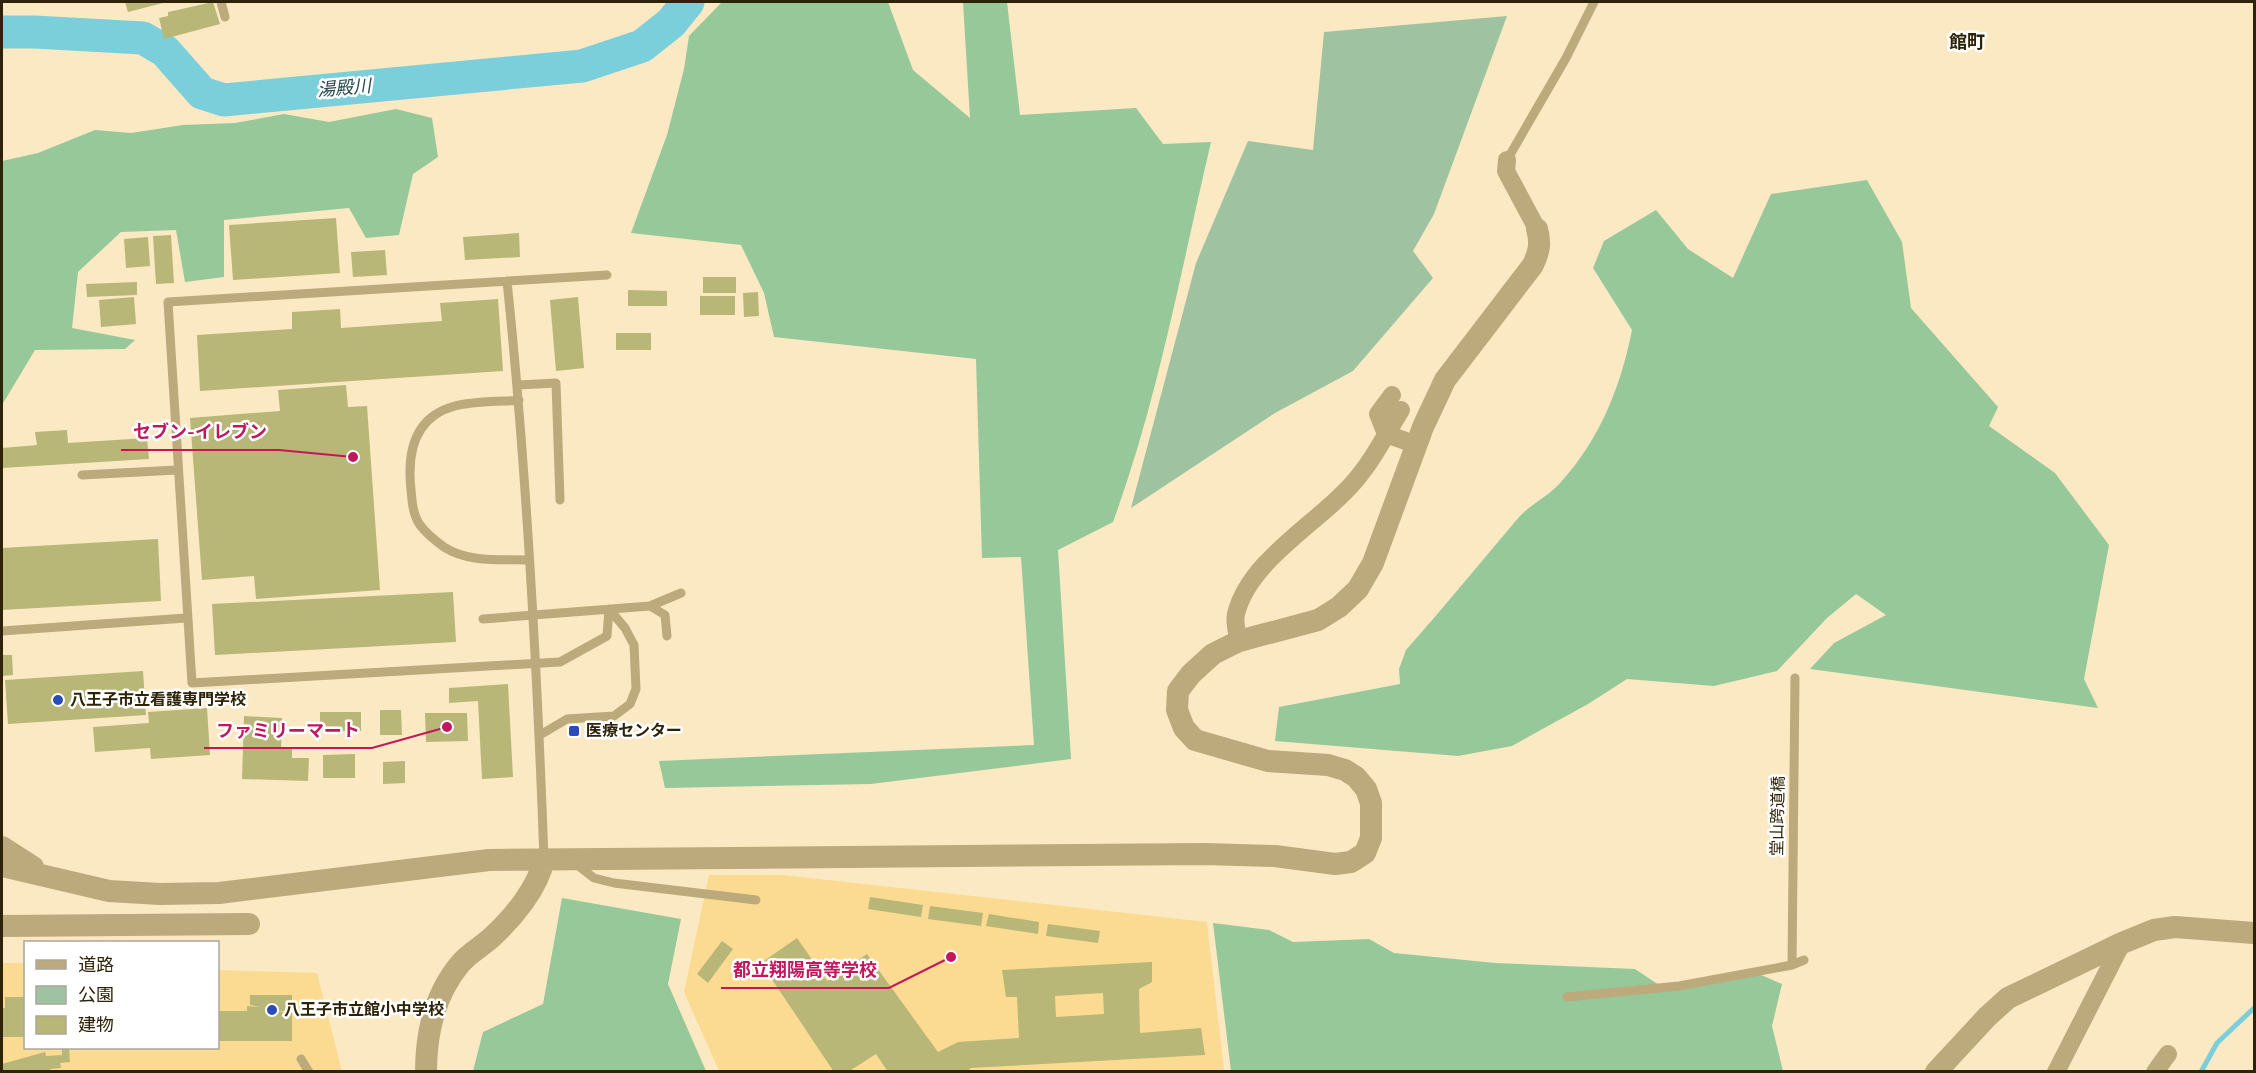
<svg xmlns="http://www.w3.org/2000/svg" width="2256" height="1073" font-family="'Nunito Sans','Noto Sans JP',sans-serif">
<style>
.built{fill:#fbdb91}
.green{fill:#9fc3a1}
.forest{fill:#96c89a}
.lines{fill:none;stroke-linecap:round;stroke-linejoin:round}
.stream{stroke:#7bcfda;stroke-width:5}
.river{stroke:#7bcfda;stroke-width:33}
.building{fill:#b8b778;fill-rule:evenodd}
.service{stroke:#bca97c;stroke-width:9}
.minor{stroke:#bca97c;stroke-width:18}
.tertiary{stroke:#bca97c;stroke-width:22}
.poi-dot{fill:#2c4bbb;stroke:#fff;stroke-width:2}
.labels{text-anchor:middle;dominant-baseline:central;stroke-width:5;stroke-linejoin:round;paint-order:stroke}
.poi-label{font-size:16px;font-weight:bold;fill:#2e2308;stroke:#fff;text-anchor:start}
.street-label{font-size:16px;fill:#2e2308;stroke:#fff}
.neighbourhood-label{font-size:18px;font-weight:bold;fill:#2e2308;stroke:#fff}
.water-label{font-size:18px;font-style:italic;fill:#234a4f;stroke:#fff}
.leader{fill:none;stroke:#c2185b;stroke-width:2}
.callout-dot{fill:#c2185b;stroke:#fff;stroke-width:2}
.callout-label{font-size:18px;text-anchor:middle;font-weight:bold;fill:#c2185b;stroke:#fff;stroke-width:5;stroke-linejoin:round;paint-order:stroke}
</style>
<rect width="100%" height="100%" fill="#fae9c3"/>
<path class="built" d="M709 875H783L1207 922 1224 1071H719L684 992Z
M2 963H25L26 1048H218V970L317 973 342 1071H2Z"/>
<path class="green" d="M1507 16 1434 214 1413 251 1433 278 1353 371 1275 413 1131 508 1196 263 1248 141 1313 150 1324 32Z"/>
<path class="forest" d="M722 2H888L913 70 970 118 963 2H1007L1020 115 1136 108 1163 144 1211 142C1181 270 1158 399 1113 522L1058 550 1071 759 871 784 665 788 659 761 1034 745 1021 557 982 558 976 359 774 337 764 293 741 245 631 233 667 135 684 69 689 36Z
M396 109 432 118 438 157 413 174 399 235 366 238 349 208 224 220V277L185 282 176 230 121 232 78 272 72 328 135 340 125 349 35 350 2 405V161L38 153 95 130 131 133 183 125 235 123 284 114 329 122Z
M1867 180 1902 242 1911 308 1998 407 1989 426 2055 473 2109 545 2084 679 2098 708 1810 669 1834 643 1886 615 1856 594 1827 618 1777 671 1714 686 1627 679 1588 704 1512 746 1458 756 1275 741 1279 707 1400 684 1399 669 1406 650C1444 607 1481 562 1519 517 1531 504 1549 496 1561 482 1600 439 1621 386 1632 330L1593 268 1604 241 1656 210 1688 249 1733 278 1771 194Z
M562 898 681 919 668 984 706 1071H473L483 1032 543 1004Z
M1213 923 1269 930 1293 942 1369 939 1394 953 1495 963 1635 969 1662 987 1750 970 1782 984 1772 1026 1783 1071H1231Z"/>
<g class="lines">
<path class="stream" d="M2201 1072 2217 1043 2254 1008"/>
<path class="river" d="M2 32H34L143 38 165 51 202 93 224 100 582 66 642 46 671 23 688 2"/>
</g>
<path class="building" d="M125 2H167L128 12Z
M213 2 220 24 164 39 159 18 168 16V12Z
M336 218 340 273 233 280 229 225Z
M519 233 520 257 465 260 463 237Z
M171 235 174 283 156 284 153 236Z
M148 237 150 266 126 268 124 239Z
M385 250 387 275 353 277 351 252Z
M703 277H736V293H703Z
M137 282V295L87 297 86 284Z
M628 290 667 291V306H628Z
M758 292 759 316 744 317 743 293Z
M700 296H735V315H700Z
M134 297 136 324 101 327 99 300Z
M578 297 584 368 556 371 550 300Z
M498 299 503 371 200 391 197 335 292 329V312L340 309 341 328 442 321 440 303Z
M616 333H651V350H616Z
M346 385 348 407 367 406 380 590 256 599 254 576 202 580 190 418 280 411 278 390Z
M67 430 68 443 147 438 149 459 2 468V448L37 445 35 432Z
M158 539 161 601 2 610V548Z
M453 592 456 642 215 655 212 604Z
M2 655H12L13 675 2 676Z
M143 671 146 715 8 724 5 680Z
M508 684 513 777 482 779 478 701 449 703V688Z
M207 708 210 755 151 759 150 748 95 752 93 727 149 723 148 712Z
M380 710H401L402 735H380Z
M320 712H361V731H320Z
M425 713H467L468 741 426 742Z
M244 716 282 718 281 749H292V758H309L308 781 242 779Z
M355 754V778H323V755Z
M405 761V783L383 784V762Z
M870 897 923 905 921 917 868 909Z
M930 906 983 913 981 926 928 919Z
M989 914 1039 922 1038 934 986 926Z
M1048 924 1100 931 1098 943 1046 936Z
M797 938 827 981 867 954 938 1052 958 1042 1019 1038 1017 997H1006L1002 970 1152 962V982L1139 989 1140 1033 1201 1028 1205 1055 971 1068 966 1072H888L876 1054 848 1072H834L761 963ZM1103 993 1104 1014 1056 1017 1055 996Z
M722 941 733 949 708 983 697 974Z
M250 995H292V1011L260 1012H292V1041H218V1011H247V1006L261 1007 250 1005Z
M5 997H26V1037H2V1008H5Z
M62 1048H69L70 1062 60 1063 61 1068 50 1069 51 1072H2V1064L45 1052 46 1056 62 1055Z"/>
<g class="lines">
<path class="service" d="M221 2 225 17
M1507 160 1566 58 1594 2
M607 275 168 302 192 683 560 662 607 636 609 609
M507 281C527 473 537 666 544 859
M518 385 556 383 560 500
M519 400C498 402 474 401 455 406 413 417 407 454 411 490 412 502 413 515 420 525 426 533 437 542 444 547 468 563 502 559 529 560
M82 475 177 470
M650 606 665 615 667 636
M483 619 650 606 681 593
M2 631 186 618
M540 735 567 719 614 716 630 704 636 689 634 645 625 628 609 609
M576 864 594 878 614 883 756 900
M1792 965 1795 678
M1567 997 1679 986 1792 965 1804 960
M301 1059 309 1072"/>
<path class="minor" d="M1507 160 1506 171 1537 229
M1392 395 1378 414 1386 434 1417 445
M1239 641C1237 633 1234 623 1236 614 1250 556 1328 519 1362 472 1377 453 1388 430 1401 410
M2056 1072 2122 943
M2155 1072 2168 1054"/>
<path class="tertiary" d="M2 847 33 867
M2 866 109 891 160 894 219 893 489 860 1205 854 1275 856 1335 864 1351 862 1365 853 1371 838V803L1366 789 1356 777 1345 770 1328 765 1268 761 1195 740 1184 728 1177 710 1178 691 1191 674 1213 654 1239 641 1318 620 1339 607 1358 589 1373 563 1423 427 1445 380 1533 265C1539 252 1541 243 1537 229
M2 926 249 924
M426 1072C426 1034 435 994 460 964 468 954 481 947 491 938 513 918 538 888 544 859
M1936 1072 1987 1017 2008 998 2122 943 2154 930 2175 927 2254 933"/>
</g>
<g class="poi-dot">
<circle cx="58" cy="700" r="6"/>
<rect x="568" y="725" width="12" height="12" rx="3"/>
<circle cx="272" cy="1010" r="6"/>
</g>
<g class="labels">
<g class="poi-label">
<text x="70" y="700">八王子市立看護専門学校</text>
<text x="586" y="731">医療センター</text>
<text x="284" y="1010">八王子市立館小中学校</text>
</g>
<g class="street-label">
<text transform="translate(1778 816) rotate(-89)">堂山跨道橋</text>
</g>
<g class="neighbourhood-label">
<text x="1967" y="42">館町</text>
</g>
<g class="water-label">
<text transform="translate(344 88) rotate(-5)">湯殿川</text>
</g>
</g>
<path class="leader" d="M353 457L279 450H121M447 727L372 748H204M951 957L889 988H721"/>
<g class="callout-dot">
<circle cx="353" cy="457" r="6"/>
<circle cx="447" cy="727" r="6"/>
<circle cx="951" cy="957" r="6"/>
</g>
<g class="callout-label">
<text x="200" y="438">セブン-イレブン</text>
<text x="288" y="737">ファミリーマート</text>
<text x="805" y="976">都立翔陽高等学校</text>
</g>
<rect width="2256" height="1073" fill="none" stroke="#2e2308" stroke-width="6"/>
<rect x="24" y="941" width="195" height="108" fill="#ffffff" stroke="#aba79c" stroke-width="1.5"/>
<rect x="36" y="960" width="30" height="9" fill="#bca97c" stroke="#aba79c" stroke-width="1.5"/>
<text x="78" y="971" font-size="18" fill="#2e2308">道路</text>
<rect x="36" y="986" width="30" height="18" fill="#9fc3a1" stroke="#aba79c" stroke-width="1.5"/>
<text x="78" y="1001" font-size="18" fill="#2e2308">公園</text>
<rect x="36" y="1016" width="30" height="18" fill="#b8b778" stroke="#aba79c" stroke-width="1.5"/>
<text x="78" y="1031" font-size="18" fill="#2e2308">建物</text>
</svg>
